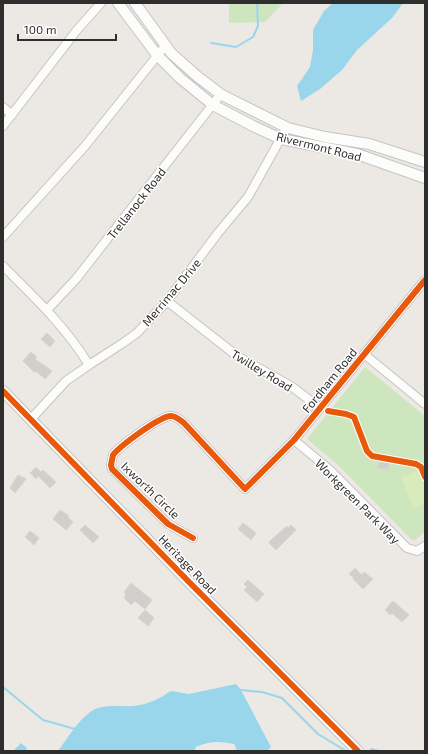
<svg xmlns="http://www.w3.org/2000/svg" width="428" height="754" font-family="'Exo 2',sans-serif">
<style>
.green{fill:#cee6be}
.pitch{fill:#d9eabb}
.water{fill:#99d6ec}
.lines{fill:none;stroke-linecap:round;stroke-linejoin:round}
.stream{stroke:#99d6ec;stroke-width:2}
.building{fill:#d1cecb;stroke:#d7d4d0}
.minor-casing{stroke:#c5c4c5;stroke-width:10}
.tertiary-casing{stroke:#c5c4c5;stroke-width:12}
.minor{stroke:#fcfcfb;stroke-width:8}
.tertiary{stroke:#fcfcfb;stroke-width:10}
.cycleway-casing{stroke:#fff;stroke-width:8}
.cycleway{stroke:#e8590c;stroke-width:6}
.labels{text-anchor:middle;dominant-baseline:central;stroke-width:3;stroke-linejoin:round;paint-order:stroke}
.street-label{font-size:12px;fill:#2e2e2e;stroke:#fff}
</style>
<rect width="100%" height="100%" fill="#ece8e4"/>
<path class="green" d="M229 3H283L265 22 229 23Z
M365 367 425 416V531L416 540H412L338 465 307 439Z"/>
<path class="pitch" d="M421 469 425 480V504L413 508 401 477Z"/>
<path class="water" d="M333 3H403L392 18 357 50 342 70 320 89 301 101 297 86 310 67 313 50V30L324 11Z
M236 684 241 690 271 747 267 751H237L234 744C219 741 209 741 196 747L194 751H58C67 739 77 722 89 713 101 703 120 707 134 706 149 704 159 699 171 691L189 694Z
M21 743 27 748 26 751H13Z"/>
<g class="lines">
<path class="stream" d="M211 43 236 47 253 37 258 26 257 3
M3 687 43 720 75 729
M241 690 262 692 282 698 318 734 346 751
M371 749 379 751"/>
</g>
<path class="building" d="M47 333 55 341 50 347 41 339Z
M31 352 37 357 35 359 52 371 45 379 36 371 34 372 23 361Z
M379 462 389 463 388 469 378 468Z
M36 467 41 472 43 470 56 482 50 488 38 476 36 479 30 473Z
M18 475 26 479 15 493 10 488Z
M60 510 69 516 68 518 73 522 66 530 53 519Z
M243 523 256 533 251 540 238 529Z
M85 525 99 537 93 543 80 530Z
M291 525 296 530 276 550 269 543 270 541 287 526 288 528Z
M30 531 39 538 34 545 25 537Z
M355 568 362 575 364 572 373 579 363 589 353 579 354 578 349 574Z
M248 580 264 594 257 602 244 590 247 587 244 584Z
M131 583 152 600 145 609 135 601 131 605 124 598 126 595 124 592Z
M393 601 409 615 402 622 392 613 390 615 385 610Z
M145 610 154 618 148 626 138 618Z"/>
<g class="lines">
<g class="minor-casing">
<path id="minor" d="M3 107 12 115
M3 126 77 30 101 3
M3 237 85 146 165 46
M3 266C34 297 66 327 89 365
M167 301 237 356 291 386 320 408
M47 310 76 279 221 94
M364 354 425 404
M31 419 66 381 89 365 123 343 137 333 167 301 218 233 248 197 287 127
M294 440 330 470 407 548 417 551 425 546
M193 538 168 524 112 469 111 465 113 455C120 446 160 416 171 416 176 416 180 420 184 423L245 489 294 440 425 280"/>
</g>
<g class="tertiary-casing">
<path id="tertiary" d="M118 3 157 55 180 78 213 105 253 126 281 139 357 154 425 178
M135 3 171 53 198 77 222 95 288 128 325 137 369 144 425 162
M3 391 189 582 358 751"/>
</g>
<use href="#minor" class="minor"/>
<use href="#tertiary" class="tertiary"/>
<g class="cycleway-casing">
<path id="cycleway" d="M3 391 189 582 358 751
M328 411 346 414 354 417 367 451 372 456 416 464 421 467 425 477
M193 538 168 524 112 469 111 465 113 455C120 446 160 416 171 416 176 416 180 420 184 423L245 489 294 440 425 280"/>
</g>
<use href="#cycleway" class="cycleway"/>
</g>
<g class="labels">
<g class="street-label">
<text transform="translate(319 146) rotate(14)">Rivermont Road</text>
<text transform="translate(136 203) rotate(-52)">Trellanock Road</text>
<text transform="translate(171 292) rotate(-50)">Merrimac Drive</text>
<text transform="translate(262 370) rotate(31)">Twilley Road</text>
<text transform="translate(329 380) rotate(-51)">Fordham Road</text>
<text transform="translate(151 490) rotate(44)">Ixworth Circle</text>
<text transform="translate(358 501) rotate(45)">Workgreen Park Way</text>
<text transform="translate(188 564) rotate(46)">Heritage Road</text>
</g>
</g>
<rect width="428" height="754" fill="none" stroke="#2e2e2e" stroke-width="8"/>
<path d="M18 34v6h98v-6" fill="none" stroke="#2e2e2e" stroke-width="2"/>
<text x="24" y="34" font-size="12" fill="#2e2e2e" stroke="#ffffff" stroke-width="3" paint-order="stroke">100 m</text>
</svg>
